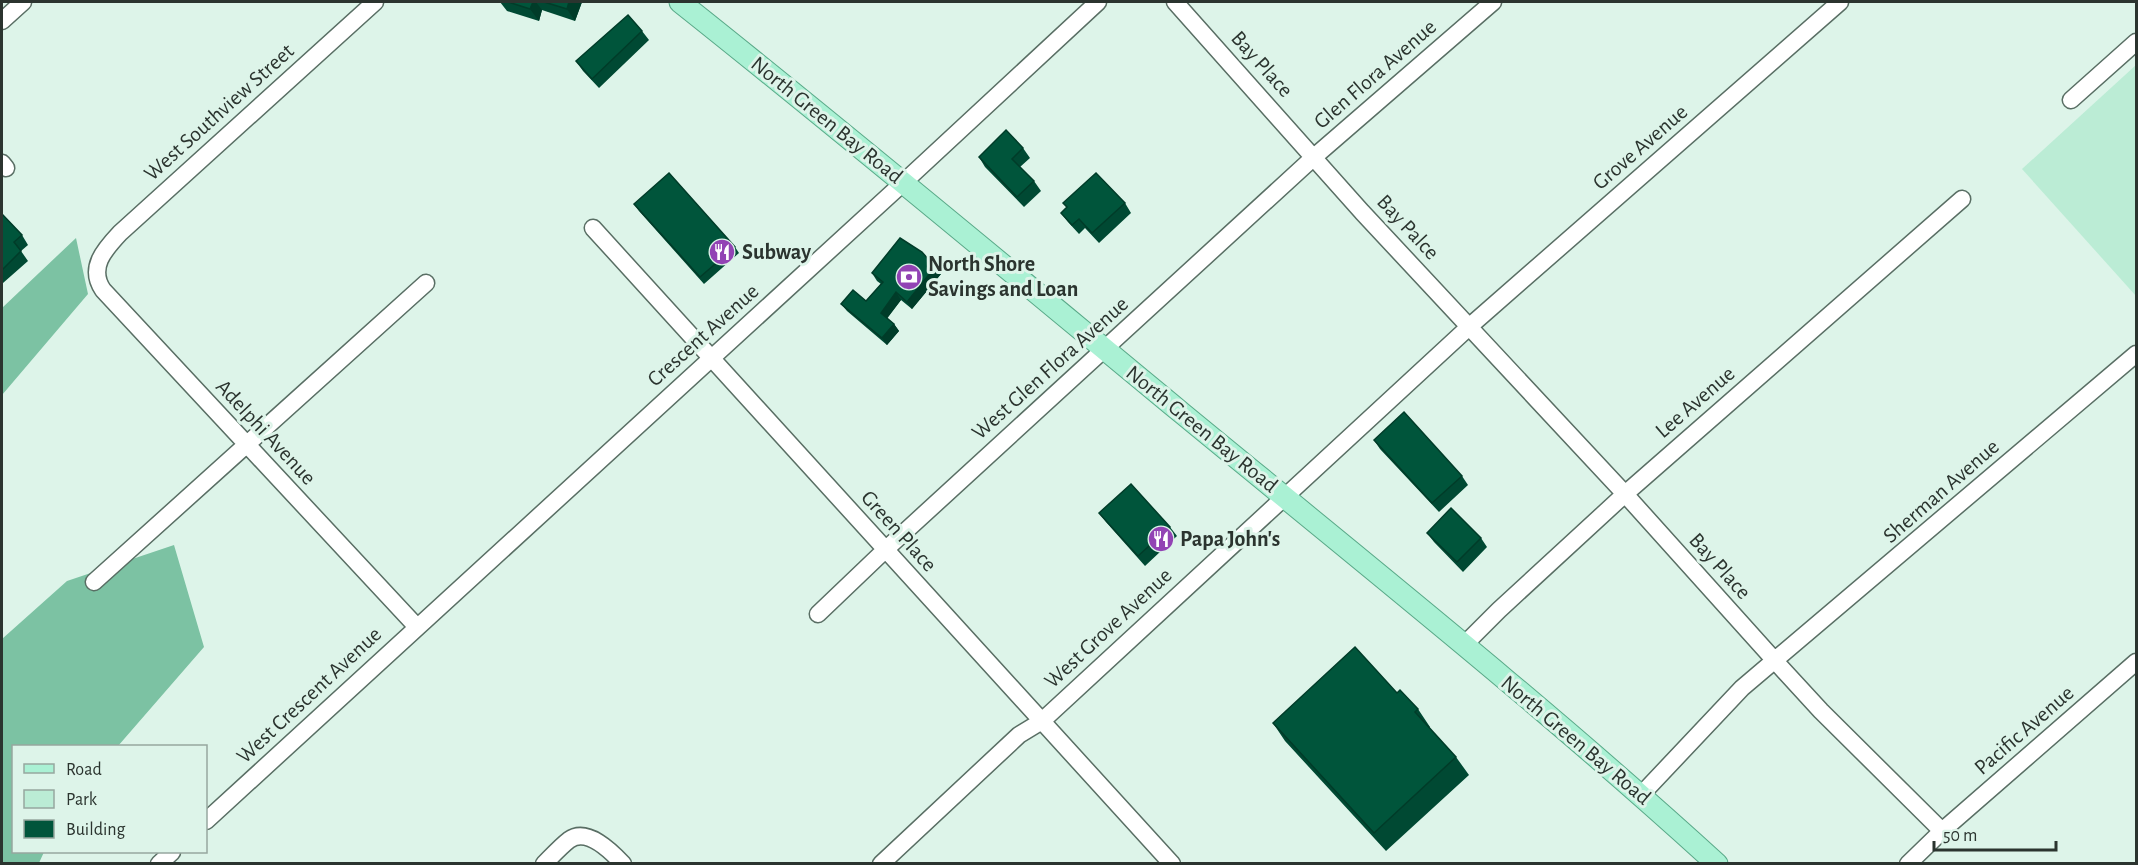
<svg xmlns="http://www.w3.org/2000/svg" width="2138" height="865" font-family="'Alegreya Sans',sans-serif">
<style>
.green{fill:#bbecd5}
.forest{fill:#7cc2a3}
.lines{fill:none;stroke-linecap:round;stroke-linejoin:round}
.minor-casing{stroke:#596e64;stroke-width:19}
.major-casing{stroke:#59a988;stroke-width:23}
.minor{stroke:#fff;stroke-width:16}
.major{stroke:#aaf1d4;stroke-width:21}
.wall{fill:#004933}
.shaded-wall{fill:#003c29}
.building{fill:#00553b;stroke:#003c29;stroke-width:1.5}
.labels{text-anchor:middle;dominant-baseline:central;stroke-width:6;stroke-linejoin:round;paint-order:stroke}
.street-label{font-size:22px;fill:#2b342f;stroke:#ddf4e9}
.poi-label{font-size:22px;font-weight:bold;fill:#2b342f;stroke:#ddf4e9;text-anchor:start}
</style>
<rect width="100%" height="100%" fill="#ddf4e9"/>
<path class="green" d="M2136 65V296L2022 169Z"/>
<path class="forest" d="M76 238 88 294 2 395V308Z
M174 545 204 647 118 746H14V852H44L39 863H2V639L67 581Z"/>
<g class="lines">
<g class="minor-casing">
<path id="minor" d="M375 2 120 233C104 250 88 268 103 290L417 627
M1175 2 1362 212 1625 494 1776 662 1821 711 1942 831
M2 21 23 2
M2071 100 2136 42
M2 163 6 168
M593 228 1172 864
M94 582 426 283
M818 614 885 550 1314 157 1493 2
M1464 645 1499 610 1625 494 1962 199
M1641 795 1742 688 2136 354
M206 821 904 182 1098 2
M159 864 172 852
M544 864C552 856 560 847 569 840 587 827 611 851 623 864
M881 864 1019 735 1042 721 1470 326 1840 2
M1908 864 1942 831 2136 662"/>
</g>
<g class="major-casing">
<path id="major" d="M680 2C850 137 1016 276 1183 414 1363 562 1545 707 1717 864"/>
</g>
<use href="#minor" class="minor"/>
<use href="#major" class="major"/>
</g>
<path class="wall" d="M500 2H582L575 21 542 10 539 21 507 11Z
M642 31 649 40 599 88 583 71 576 61Z
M1023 148 1030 158 1020 167 1034 181 1041 191 1024 207 985 167 979 157Z
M1063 203H1125L1131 213 1099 243 1085 228 1079 234 1068 222 1061 213 1067 208Z
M634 204 735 247 739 253 704 284 639 211Z
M2 214 22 235 28 245 21 251 28 261 3 283 2 281Z
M935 267 941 274 912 309 901 300 887 318 894 324 899 331 887 345 847 311 841 304 866 301 881 284 877 281 872 273Z
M1374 440 1462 476 1468 485 1439 512 1380 449Z
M1099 513 1170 527 1177 536 1145 566 1106 522Z
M1427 533 1481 538 1487 547 1463 572 1434 542Z
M1397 693 1418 709 1430 727 1429 728 1456 757 1469 775 1386 851 1285 741 1273 723Z"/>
<path class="shaded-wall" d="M533 2H536L542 10 539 21 530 9Z
M569 2H582L575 21 567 9Z
M935 267 941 274 912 309 907 302Z
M896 292 901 300 886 320 881 313Z
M894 324 899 331 887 345 882 338Z"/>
<path class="building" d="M508 2H533L530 9Z
M544 2H569L567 9Z
M628 15 642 31 592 79 576 61Z
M1006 130 1023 148 1012 159 1034 181 1017 197 979 157Z
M669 173 735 247 700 277 634 204Z
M1096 173 1125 203 1092 233 1079 219 1072 225 1061 213 1067 207 1063 203Z
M2 214 22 235 14 242 21 251 2 270Z
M900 238 922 252 935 267 907 302 896 292 881 313 894 324 882 338 841 304 853 290 866 301 883 282 872 273Z
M1404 412 1462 476 1432 503 1374 440Z
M1131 484 1170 527 1138 556 1099 513Z
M1451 508 1481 538 1457 562 1427 533Z
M1355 647 1397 693 1400 690 1418 709 1415 712 1456 757 1374 833 1273 723Z"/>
<defs>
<g id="restaurant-disc" transform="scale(1.35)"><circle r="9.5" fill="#9243b4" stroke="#ddf4e9"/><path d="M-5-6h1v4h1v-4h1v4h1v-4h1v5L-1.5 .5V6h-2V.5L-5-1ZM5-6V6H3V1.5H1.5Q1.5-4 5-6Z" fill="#fff"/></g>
<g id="bank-disc" transform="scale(1.35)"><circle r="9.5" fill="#9243b4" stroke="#ddf4e9"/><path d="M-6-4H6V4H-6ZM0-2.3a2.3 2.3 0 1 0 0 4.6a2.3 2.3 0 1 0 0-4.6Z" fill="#fff"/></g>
</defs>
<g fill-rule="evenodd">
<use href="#restaurant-disc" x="722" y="252"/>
<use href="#bank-disc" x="909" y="277"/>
<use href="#restaurant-disc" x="1161" y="539"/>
</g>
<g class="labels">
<g class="street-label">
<text transform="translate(1262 64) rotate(48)">Bay Place</text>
<text transform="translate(1375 74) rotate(-41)">Glen Flora Avenue</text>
<text transform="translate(219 112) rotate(-42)">West Southview Street</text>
<text transform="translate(827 120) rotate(39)">North Green Bay Road</text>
<text transform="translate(1640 147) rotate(-41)">Grove Avenue</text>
<text transform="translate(1408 227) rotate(47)">Bay Palce</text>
<text transform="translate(703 335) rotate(-42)">Crescent Avenue</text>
<text transform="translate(1050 368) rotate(-42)">West Glen Flora Avenue</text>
<text transform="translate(1695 402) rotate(-41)">Lee Avenue</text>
<text transform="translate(1202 429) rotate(39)">North Green Bay Road</text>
<text transform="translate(266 432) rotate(47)">Adelphi Avenue</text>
<text transform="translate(1941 491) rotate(-41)">Sherman Avenue</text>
<text transform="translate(899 531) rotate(48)">Green Place</text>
<text transform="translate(1720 566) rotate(48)">Bay Place</text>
<text transform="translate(1108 628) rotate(-43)">West Grove Avenue</text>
<text transform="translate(309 695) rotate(-43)">West Crescent Avenue</text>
<text transform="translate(2024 730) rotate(-41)">Pacific Avenue</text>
<text transform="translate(1576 740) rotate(40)">North Green Bay Road</text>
</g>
<g class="poi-label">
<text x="742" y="252">Subway</text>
<text x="928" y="264">North Shore<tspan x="928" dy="25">Savings and Loan</tspan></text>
<text x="1180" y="539">Papa John's</text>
</g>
</g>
<rect width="2138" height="865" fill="none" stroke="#2b342f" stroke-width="6"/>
<rect x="12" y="745" width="195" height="108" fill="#ddf4e9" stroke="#96a79f" stroke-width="1.5"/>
<rect x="24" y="764" width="30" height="9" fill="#aaf1d4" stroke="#96a79f" stroke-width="1.5"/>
<text x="66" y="775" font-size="18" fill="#2b342f">Road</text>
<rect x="24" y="790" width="30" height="18" fill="#bbecd5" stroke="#96a79f" stroke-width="1.5"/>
<text x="66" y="805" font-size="18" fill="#2b342f">Park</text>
<rect x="24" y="820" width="30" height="18" fill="#00553b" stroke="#96a79f" stroke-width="1.5"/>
<text x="66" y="835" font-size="18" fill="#2b342f">Building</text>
<path d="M1934 841v9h122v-9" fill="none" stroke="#2b342f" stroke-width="3"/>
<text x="1943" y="841" font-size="18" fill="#2b342f" stroke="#ddf4e9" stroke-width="4.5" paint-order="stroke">50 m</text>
</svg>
